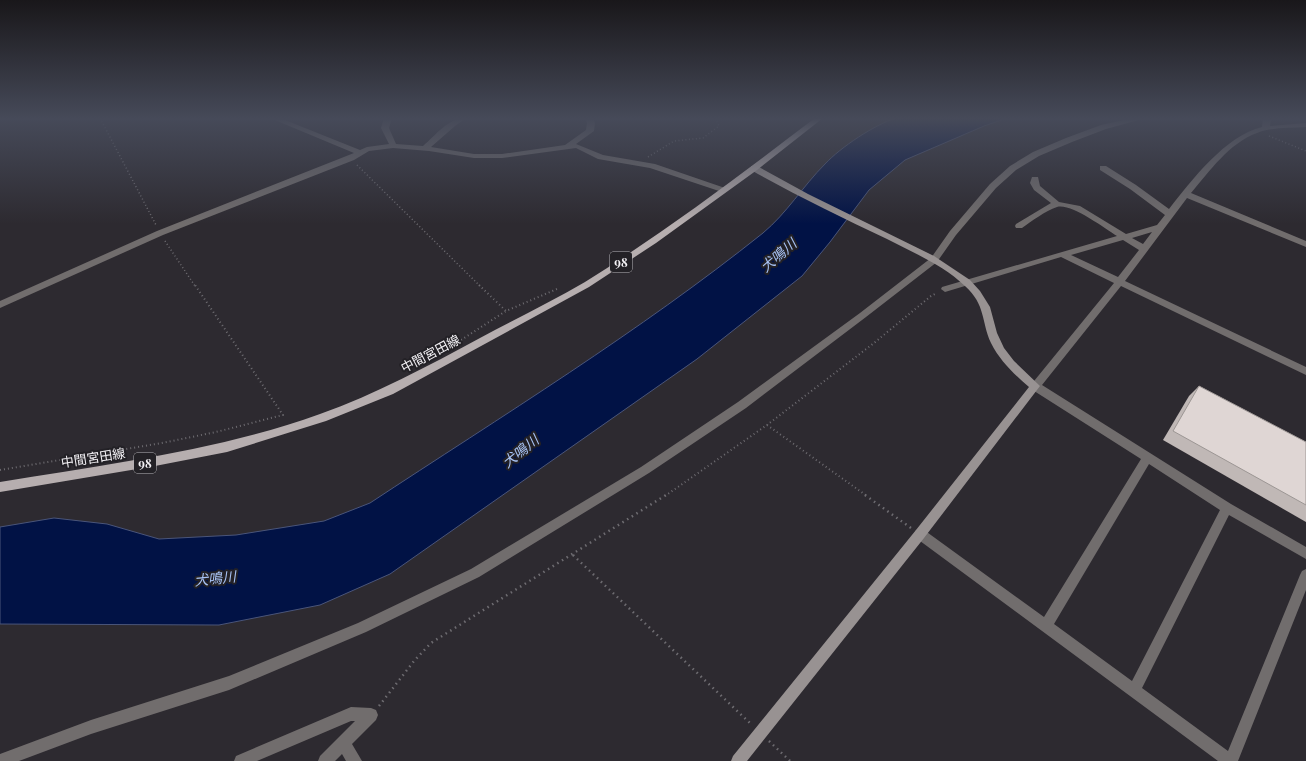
<svg xmlns="http://www.w3.org/2000/svg" width="1306" height="761" font-family="'Playfair Display','Noto Sans JP',serif">
<style>
.water{fill:#011245;stroke:#4a557a}
.lines{fill:none;stroke-linecap:round;stroke-linejoin:round}
.path-far2{stroke:#6e6c71;stroke-width:1.5;stroke-dasharray:1 2.5;stroke-linecap:butt}
.path-far1{stroke:#6e6c71;stroke-width:2;stroke-dasharray:1 3;stroke-linecap:butt}
.path{stroke:#6e6c71;stroke-width:2.5;stroke-dasharray:1.5 4;stroke-linecap:butt}
.street{fill:#716d6d;fill-rule:evenodd}
.secondary{fill:#989292;fill-rule:evenodd}
.primary{fill:#b6aeaf;fill-rule:evenodd}
.wall{fill:#c0b8b6}
.building{fill:#dfd6d4;stroke:#9c9694}
.labels{text-anchor:middle;dominant-baseline:central;stroke-width:4;stroke-linejoin:round;paint-order:stroke}
.shield{fill:#232126;stroke:#b5b3b8;stroke-width:1}
.shield-label{font-size:12px;font-weight:bold;fill:#f4f2f6}
.street-label{font-size:13px;fill:#f4f2f6;stroke:#232126}
.water-label{font-size:14px;font-style:italic;fill:#a8c3f5;stroke:#232126}
</style>
<rect width="100%" height="100%" fill="#2d2a30"/>
<path class="water" d="M896 118H1007L984 126 905 160 869 190 830 242 802 276 697 359 390 574 320 605 219 625 0 624V527L54 518 107 524 159 539 236 535 324 521 370 503C502 416 639 332 763 233 787 213 803 186 825 164 841 147 874 125 896 118Z"/>
<g class="lines">
<path class="path-far2" d="M100 118 156 225
M1269 136 1306 151
M648 157 674 141 703 138 719 126 715 118
M357 165 480 286
M165 241 195 286"/>
<path class="path-far1" d="M479 285 506 311
M461 340 506 311 557 289
M767 425 867 496
M0 470 162 443 216 432 283 415 195 285
M665 496 767 425 874 343 931 296 937 293"/>
<path class="path" d="M865 495 911 528
M573 555 752 725
M379 706 414 661 431 643 666 495
M769 741 790 761"/>
<path class="street" d="M270 118H280L360 150 367 147 389 144 381 128 384 118H392L389 128 396 144 423 146C436 135 448 118 466 118L455 126 431 147 474 154H502L565 145 586 130 587 123 585 118H593L595 123 594 131 576 144 603 155 655 164 725 188 726 190 722 192 650 168 598 159 576 148 502 158H474L429 151 393 148 369 151 354 160 163 235 0 308V301L157 231 354 153Z
M1133 118H1146L1106 129 1072 142 1039 156 1016 170 996 188 956 235 937 262 866 317 746 408 649 473 479 577 366 632 229 690 91 734 19 761H0V754L91 720 229 676 358 623 471 569 641 467 738 402 860 313 931 258 950 231 990 184 1010 166 1033 152 1066 138 1101 125Z
M1263 118H1271L1270 126 1306 123V127C1290 128 1272 127 1257 133 1229 143 1209 172 1191 193L1306 241V247L1187 198 1125 281 1306 367V375L1121 286 1042 385 1231 504 1306 547V559L1229 515 1142 688 1228 751 1300 575 1302 571 1306 569V590L1238 761H1218L916 538 914 534 916 530 920 529 924 530 1044 617 1141 459 1031 389 1030 386 1114 283 1061 257 945 292 941 289 942 287 1117 236C1104 228 1071 203 1057 207 1045 211 1032 221 1022 228H1016L1015 226 1016 224 1051 203 1034 190 1030 183 1032 177H1038L1040 186 1059 202 1080 206 1126 234 1157 225 1165 215 1130 189 1100 170V166H1106L1136 185 1169 209C1191 181 1226 135 1262 127ZM1152 232 1143 244 1132 238ZM1123 240 1139 250 1118 277 1071 255ZM1149 464 1220 510 1132 681 1054 624Z
M351 707 371 708 376 710 378 715 376 720 352 744 362 761H346L342 754 335 761H318L320 756 355 721H351L257 761H234L236 756Z"/>
<path class="secondary" d="M751 166H757L808 194 934 256 970 280 980 291 990 307 997 333 1004 348 1014 361 1040 386 924 538 747 761H731L733 756 916 530 1029 387C1014 374 1000 361 991 343 981 321 986 305 965 286 943 265 914 253 887 239 841 217 795 195 751 170Z"/>
<path class="primary" d="M815 118H823L757 170 656 243 589 287 393 394 326 421 227 452 155 466 0 492V482C108 464 217 451 320 414 376 394 428 366 480 338 515 319 551 302 585 282 665 232 740 175 815 118Z"/>
</g>
<path class="wall" d="M1199 386 1306 442V522L1163 440 1189 396Z"/>
<path class="building" d="M1199 386 1306 442V505L1173 431Z"/>
<linearGradient id="sky" x2="0" y2="1"><stop stop-color="#19171a"/><stop offset="0.53" stop-color="#464a59"/><stop offset="1" stop-color="#464a59" stop-opacity="0"/></linearGradient>
<rect width="1306" height="224" fill="url(#sky)"/>
<g class="labels">
<g class="shield">
<rect x="610" y="252" width="22" height="20" rx="3"/>
<rect x="134" y="453" width="22" height="20" rx="3"/>
</g>
<g class="shield-label">
<text x="621" y="262">98</text>
<text x="145" y="463">98</text>
</g>
<g class="street-label">
<text transform="translate(430 353) rotate(-28)">中間宮田線</text>
<text transform="translate(93 457) rotate(-9)">中間宮田線</text>
</g>
<g class="water-label">
<text transform="translate(778 255) rotate(-41)">犬鳴川</text>
<text transform="translate(520 451) rotate(-39)">犬鳴川</text>
<text transform="translate(215 578) rotate(-6)">犬鳴川</text>
</g>
</g>
</svg>
